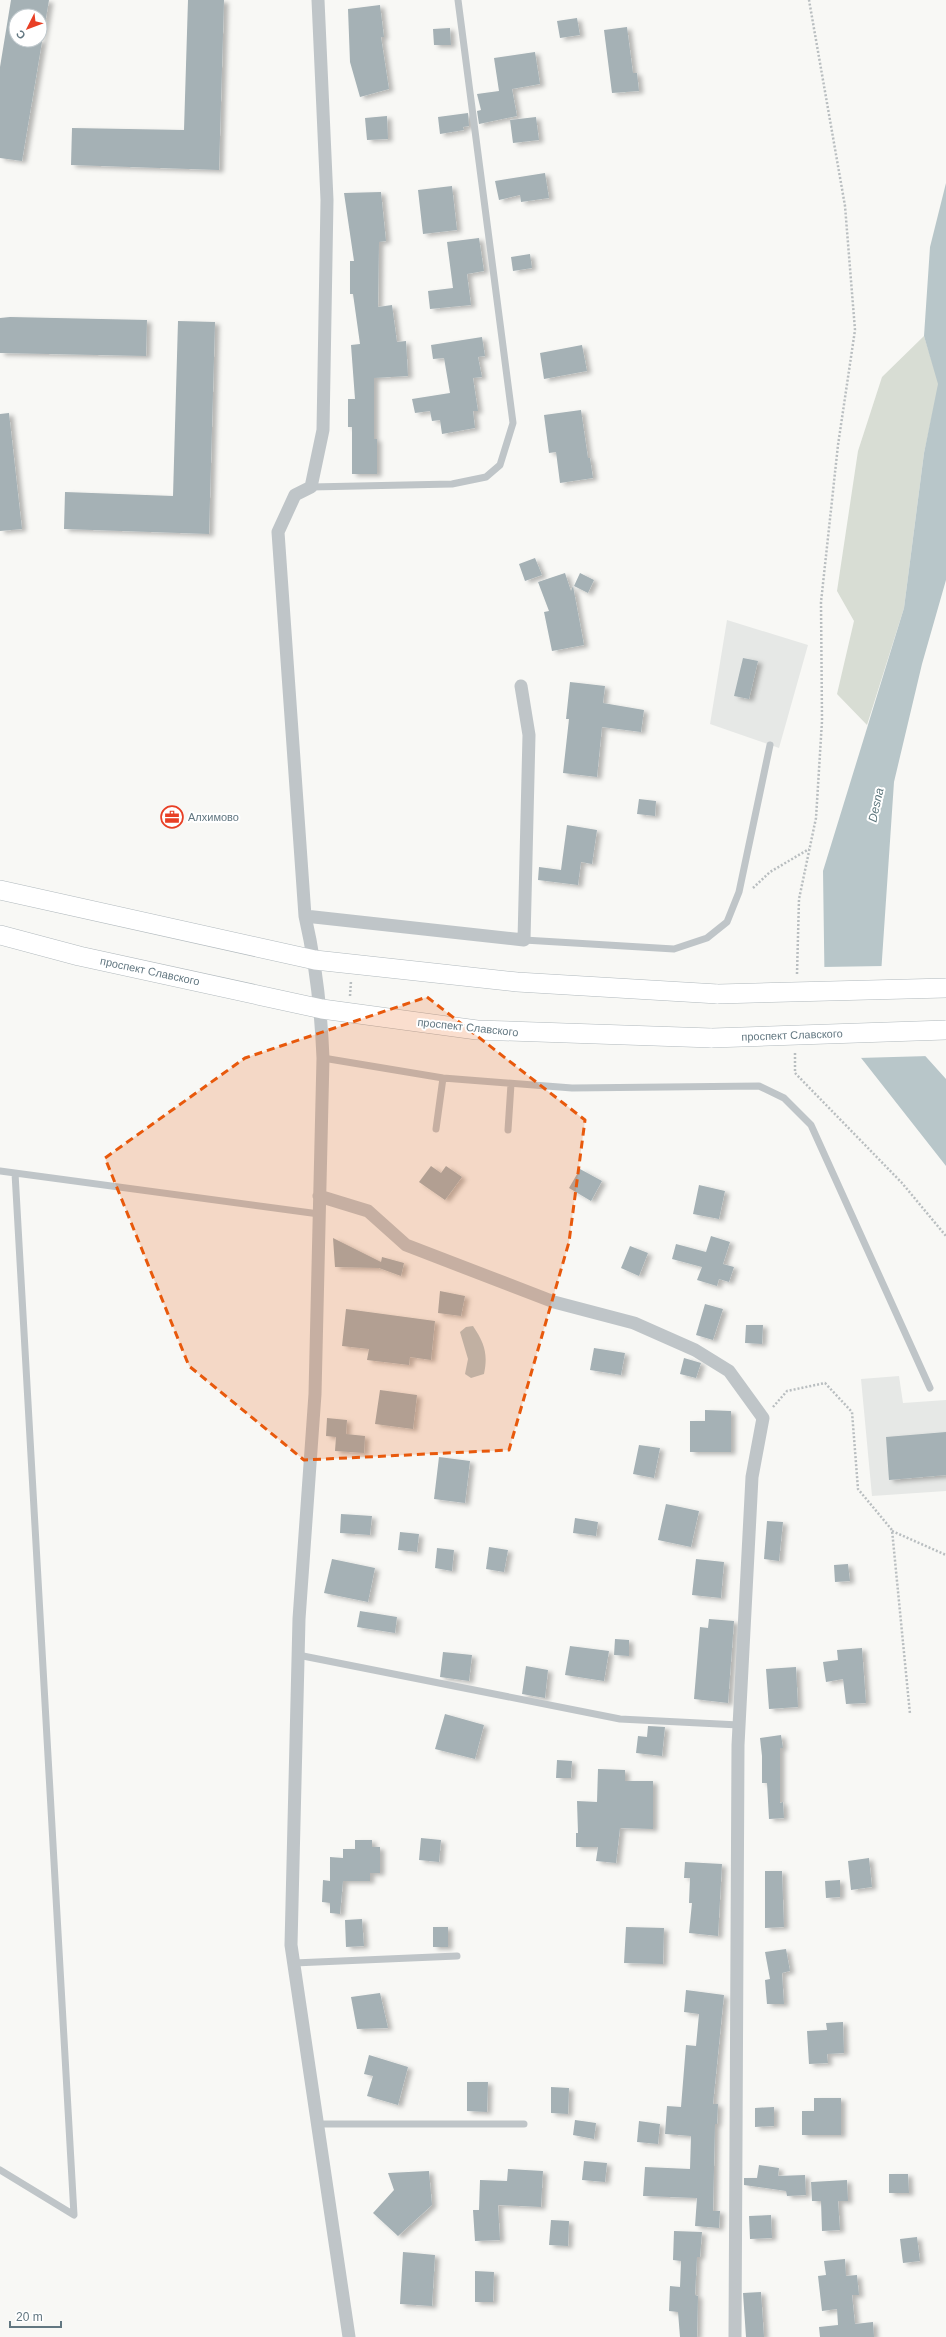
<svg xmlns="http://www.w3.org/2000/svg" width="946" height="2337" font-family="Arial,sans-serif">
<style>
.built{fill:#e6e8e6}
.green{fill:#d8ddd4}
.water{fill:#b8c6c9}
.pier{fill:#f8f8f5}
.building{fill:#a5b1b5;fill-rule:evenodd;filter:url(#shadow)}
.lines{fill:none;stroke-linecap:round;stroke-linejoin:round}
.secondary-casing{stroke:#b1b9bd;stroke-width:20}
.path{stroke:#b9bec0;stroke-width:2.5;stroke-dasharray:2 2;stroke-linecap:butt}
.service{stroke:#bfc5c8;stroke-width:7}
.minor{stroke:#bfc5c8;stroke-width:13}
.secondary{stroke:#fff;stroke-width:19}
.secondary-bridge-casing{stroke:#b1b9bd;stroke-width:20;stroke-linecap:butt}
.secondary-bridge{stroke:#fff;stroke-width:19}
.marked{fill:#e8590c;fill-opacity:0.2;stroke:#e8590c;stroke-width:3;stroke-dasharray:8 5;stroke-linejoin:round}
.labels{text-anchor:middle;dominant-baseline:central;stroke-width:4;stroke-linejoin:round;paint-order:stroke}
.poi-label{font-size:11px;fill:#627781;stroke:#fff;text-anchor:start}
.street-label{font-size:11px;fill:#627781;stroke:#fff}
.water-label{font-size:12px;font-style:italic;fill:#5d767c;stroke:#fff}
</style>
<defs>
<filter id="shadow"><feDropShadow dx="4.5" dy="2.5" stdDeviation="2" flood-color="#0004"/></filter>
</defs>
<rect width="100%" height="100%" fill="#f8f8f5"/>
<path class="built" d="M727 620 808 645 779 748 710 724Z
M899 1376 903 1403 946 1400V1491L872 1496 861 1379Z"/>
<path class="green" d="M924 336 939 384 924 453 904 608 867 725 837 694 854 621 837 591 858 451 882 377Z"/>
<path class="water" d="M946 183V580L922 664 894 782 881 974 919 1049 946 1079V1166L825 1012 823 871 904 608 924 453 938 384 924 336 930 247Z
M473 1326C485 1344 488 1354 484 1374L471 1378 465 1374 468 1359 460 1332 466 1327Z"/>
<path class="pier" d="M884 966 883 973 921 1048 929 1056 858 1058 823 1013 822 967Z"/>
<path class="building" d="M11 0H49L22 161 0 158V67ZM16 16H40V40H16Z
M188 0H224L219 170 71 165 72 128 184 130Z
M380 5 384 37H381L389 89 360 97 350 62 348 9Z
M577 18 580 35 560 38 557 21Z
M627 27 633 73H637L639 91 612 93 604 30Z
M450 28 451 45H434L433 29Z
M535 52 540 84 512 89 517 116 479 124 477 111 481 110 477 94 499 91 494 58Z
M468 113 469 126 463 127 464 130 440 134 438 117Z
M387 116 388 139 367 140 365 118Z
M536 117 539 140 513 143 510 120Z
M545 173 549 198 521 202 520 195 499 200 495 181Z
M452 186 457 230 423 234 418 190Z
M381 192 386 241 379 242 378 307 392 305 397 342 406 341 408 376 374 378V439H377V474H352V427H348V399H355L351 345 360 344 353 294H350V261H354L344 193Z
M479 238 484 271 467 274 471 305 430 309 428 291 453 288 447 242Z
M530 254 532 268 513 271 511 257Z
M10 317 147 320 146 356 0 353V318Z
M178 321 215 322 209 534 64 529 65 492 173 496Z
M482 337 485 356 478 357 482 377 473 378 478 411H473L475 428 442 434 440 420 432 421 430 411 415 413 412 399 450 393 444 358 433 359 431 345Z
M582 345 587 371 544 379 540 353Z
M581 410 588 458H590L593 478 560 483 556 452 549 453 544 415Z
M9 413 22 529 0 531V414Z
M535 558 542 575 525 581 519 564Z
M565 573 571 591 573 586 584 645 552 651 544 612 549 611 538 582Z
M580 573 594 580 588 593 574 586Z
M743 658 758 661 749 699 734 696Z
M570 682 605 686 603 703 644 710 641 732 602 727 597 777 563 773 569 719H566Z
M639 799 656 801 655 816 637 814Z
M567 825 597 830 592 864 581 862 578 885 538 880 539 867 561 870Z
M431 1166 441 1173 446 1166 462 1177 445 1200 419 1182Z
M580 1169 602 1181 591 1201 569 1188Z
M699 1185 725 1191 719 1219 693 1214Z
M711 1236 730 1242 723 1264 734 1267 729 1282 719 1279 717 1286 697 1280 702 1267 672 1259 676 1244 706 1252Z
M333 1238 381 1262 382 1257 404 1263 401 1276 379 1268 335 1267Z
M630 1246 648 1253 639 1276 621 1268Z
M440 1291 465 1296 461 1316 438 1313Z
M705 1304 723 1309 713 1340 696 1335Z
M346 1309 435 1321 431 1360 410 1357 409 1365 367 1360 369 1349 342 1346Z
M746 1325H763L762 1344 745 1343Z
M594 1348 625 1353 621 1375 590 1370Z
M684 1358 701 1363 696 1378 680 1374Z
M380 1390 417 1395 413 1429 375 1424Z
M705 1410 731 1411V1452H690V1421H705Z
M327 1418 347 1420 346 1434 365 1436 364 1453 335 1451 336 1437 326 1436Z
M946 1432V1475L889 1480 886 1437Z
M639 1445 660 1448 654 1478 633 1474Z
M439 1457 470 1461 465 1503 434 1499Z
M666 1504 699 1511 691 1547 658 1540Z
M341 1514 372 1516 370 1535 340 1533Z
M575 1518 598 1522 596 1536 573 1533Z
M767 1521 783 1522 779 1561 764 1559Z
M400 1532 419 1534 417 1552 398 1550Z
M489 1547 508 1550 504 1572 486 1569Z
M437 1548 454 1550 452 1571 435 1568Z
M332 1559 375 1568 368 1602 324 1593Z
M696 1559 724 1562 721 1598 692 1595Z
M848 1564 850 1581 835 1582 834 1565Z
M360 1611 397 1617 395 1633 357 1627Z
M709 1619 734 1621 728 1703 694 1699 700 1627 708 1628Z
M615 1639 629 1640V1656L614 1655Z
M570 1646 609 1651 604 1681 565 1675Z
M862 1648 866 1703 846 1704 843 1679 826 1682 823 1662 838 1660 837 1650Z
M443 1652 472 1655 469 1681 440 1677Z
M526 1666 548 1670 545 1698 522 1694Z
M796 1667 798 1707 769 1709 766 1669Z
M445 1714 484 1725 475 1759 435 1749Z
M648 1726 665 1727 662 1756 636 1753 638 1736 647 1737Z
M781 1735 783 1748H780V1803L783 1802 784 1818 769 1819 767 1783H762V1756L760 1738Z
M557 1760 572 1761 571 1778H556Z
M598 1769 625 1770V1781H653V1829L620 1828 616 1863 596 1861 598 1847H576V1833H578L577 1801 597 1802Z
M421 1838 441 1840 439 1862 419 1860Z
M355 1840H372V1847H380V1873H370V1881H343L340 1914 330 1913V1903L322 1902 323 1880 330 1881V1857L343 1858V1849H355Z
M869 1858 872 1887 851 1890 848 1861Z
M685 1862 722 1864 718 1936 689 1933 692 1903H689L690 1878H684Z
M765 1871H782L784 1927 765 1928Z
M840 1880V1897L826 1898 825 1881Z
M362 1919 364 1946 346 1947 345 1920Z
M433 1927H448V1947H433Z
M626 1927 664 1928 663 1964 624 1963Z
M786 1949 790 1971 782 1973 784 2004H767L765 1980 770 1979 765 1952Z
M686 1990 724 1995 713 2104H718L717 2124H715L713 2211H720L719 2228 695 2226 697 2198 643 2196 645 2167 690 2169 691 2136 665 2134 667 2106 681 2107 686 2045 696 2046 699 2014 684 2012Z
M380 1993 388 2028 357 2029 351 1997Z
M843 2022 844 2053 827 2054 828 2063 809 2064 807 2031 827 2030 826 2023Z
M369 2055 408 2067 398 2105 367 2096 373 2076 364 2074Z
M467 2082H488L487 2112 467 2111Z
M551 2087 569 2088 568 2114 551 2113Z
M814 2098H841V2135H802V2111H814Z
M774 2107V2126L755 2127V2108Z
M575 2120 596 2123 594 2139 573 2135Z
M639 2121 660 2124 658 2144 637 2142Z
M584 2161 607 2163 605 2182 582 2180Z
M759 2165 779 2168 778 2176 805 2175 806 2195 787 2196 786 2191 744 2185V2178H757Z
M508 2169 543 2171 541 2207 498 2205 500 2240 475 2241 473 2210H479L480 2180 507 2181Z
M429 2171 432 2205 398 2236 373 2213 394 2190 388 2173Z
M889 2174H908L909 2193H889Z
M847 2180 848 2201H838L840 2230 822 2231 821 2201H812L811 2182Z
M771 2215 772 2238 750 2239 749 2216Z
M551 2220 569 2221 568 2246 549 2245Z
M674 2231 702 2232 700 2257H697L695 2295 698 2296 697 2337H680L678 2312 669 2311 670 2286 680 2287 681 2261 673 2260Z
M917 2237 920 2261 903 2263 900 2239Z
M403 2252 435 2255 432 2306 400 2304Z
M845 2259 846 2276 857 2275 859 2295H852L855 2324 873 2322 874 2337H820L819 2327 838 2325 837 2309 822 2311 818 2276 826 2275 824 2261Z
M475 2271 494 2272 493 2302H475Z
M761 2292 764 2337H746L743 2293Z"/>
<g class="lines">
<g class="secondary-casing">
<path id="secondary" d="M0 890 315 960 517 982 718 994
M0 935 79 956 322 1009 477 1030 712 1038"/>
</g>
<path class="path" d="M753 888 770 872 809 849
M797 974 799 899 816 818 822 721 821 602 838 445 855 330 845 206 809 0
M350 996 351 981
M795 1053V1073L902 1183 946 1236
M773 1407 787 1391 825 1383 852 1412 858 1489 892 1530 910 1714
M892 1531 946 1555"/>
<path class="service" d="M311 487 452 484 486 477 500 465 513 423 458 0
M524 940 674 949 707 938 727 922 739 892 770 745
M323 1058 443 1078 572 1088 759 1086 784 1098 811 1125 930 1388
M436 1129 443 1078
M508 1130 511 1084
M0 1171 319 1214
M298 1655 620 1719 739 1725
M294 1963 457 1956
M318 2124H524
M0 2170 74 2215 15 1173"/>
<path class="minor" d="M318 0 327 200 323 430 311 487 295 495 278 532 305 916C316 964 321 1009 323 1058L315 1394 299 1619 291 1945 349 2337
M305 916 524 940 529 735 521 686
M319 1196 368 1211 406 1245 554 1302 634 1323 695 1350 729 1371 763 1418 752 1477 738 1745 735 2337"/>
<use href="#secondary" class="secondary"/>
<g class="secondary-bridge-casing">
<path id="secondary-bridge" d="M718 994 946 988
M712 1038 946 1030"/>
</g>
<use href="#secondary-bridge" class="secondary-bridge"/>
</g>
<path class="marked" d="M427 997 585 1120 569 1242 509 1450 304 1460 189 1366 105 1158 245 1058Z"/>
<defs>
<g id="office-ring" transform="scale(1.15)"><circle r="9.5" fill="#fff" stroke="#e83f25" stroke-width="1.5"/><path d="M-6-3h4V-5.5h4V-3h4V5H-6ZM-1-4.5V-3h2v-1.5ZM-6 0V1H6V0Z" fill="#e83f25"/></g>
</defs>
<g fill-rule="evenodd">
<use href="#office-ring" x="172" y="817"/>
</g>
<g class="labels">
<g class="poi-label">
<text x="188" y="817">Алхимово</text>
</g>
<g class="street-label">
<text transform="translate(150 971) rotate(12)">проспект Славского</text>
<text transform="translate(468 1027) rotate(6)">проспект Славского</text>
<text transform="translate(792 1035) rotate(-2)">проспект Славского</text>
</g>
<g class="water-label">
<text transform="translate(876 805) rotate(-78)">Desna</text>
</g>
</g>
<g transform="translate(28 28) rotate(228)"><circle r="19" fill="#ffffff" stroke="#c0c9cd"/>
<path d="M0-3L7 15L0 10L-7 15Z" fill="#e83f25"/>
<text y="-6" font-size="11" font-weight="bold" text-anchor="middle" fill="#627781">С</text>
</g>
<path d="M10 2321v6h51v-6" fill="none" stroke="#627781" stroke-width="2"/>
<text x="16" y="2321" font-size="12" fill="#627781" stroke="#ffffff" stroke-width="3" paint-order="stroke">20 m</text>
</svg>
